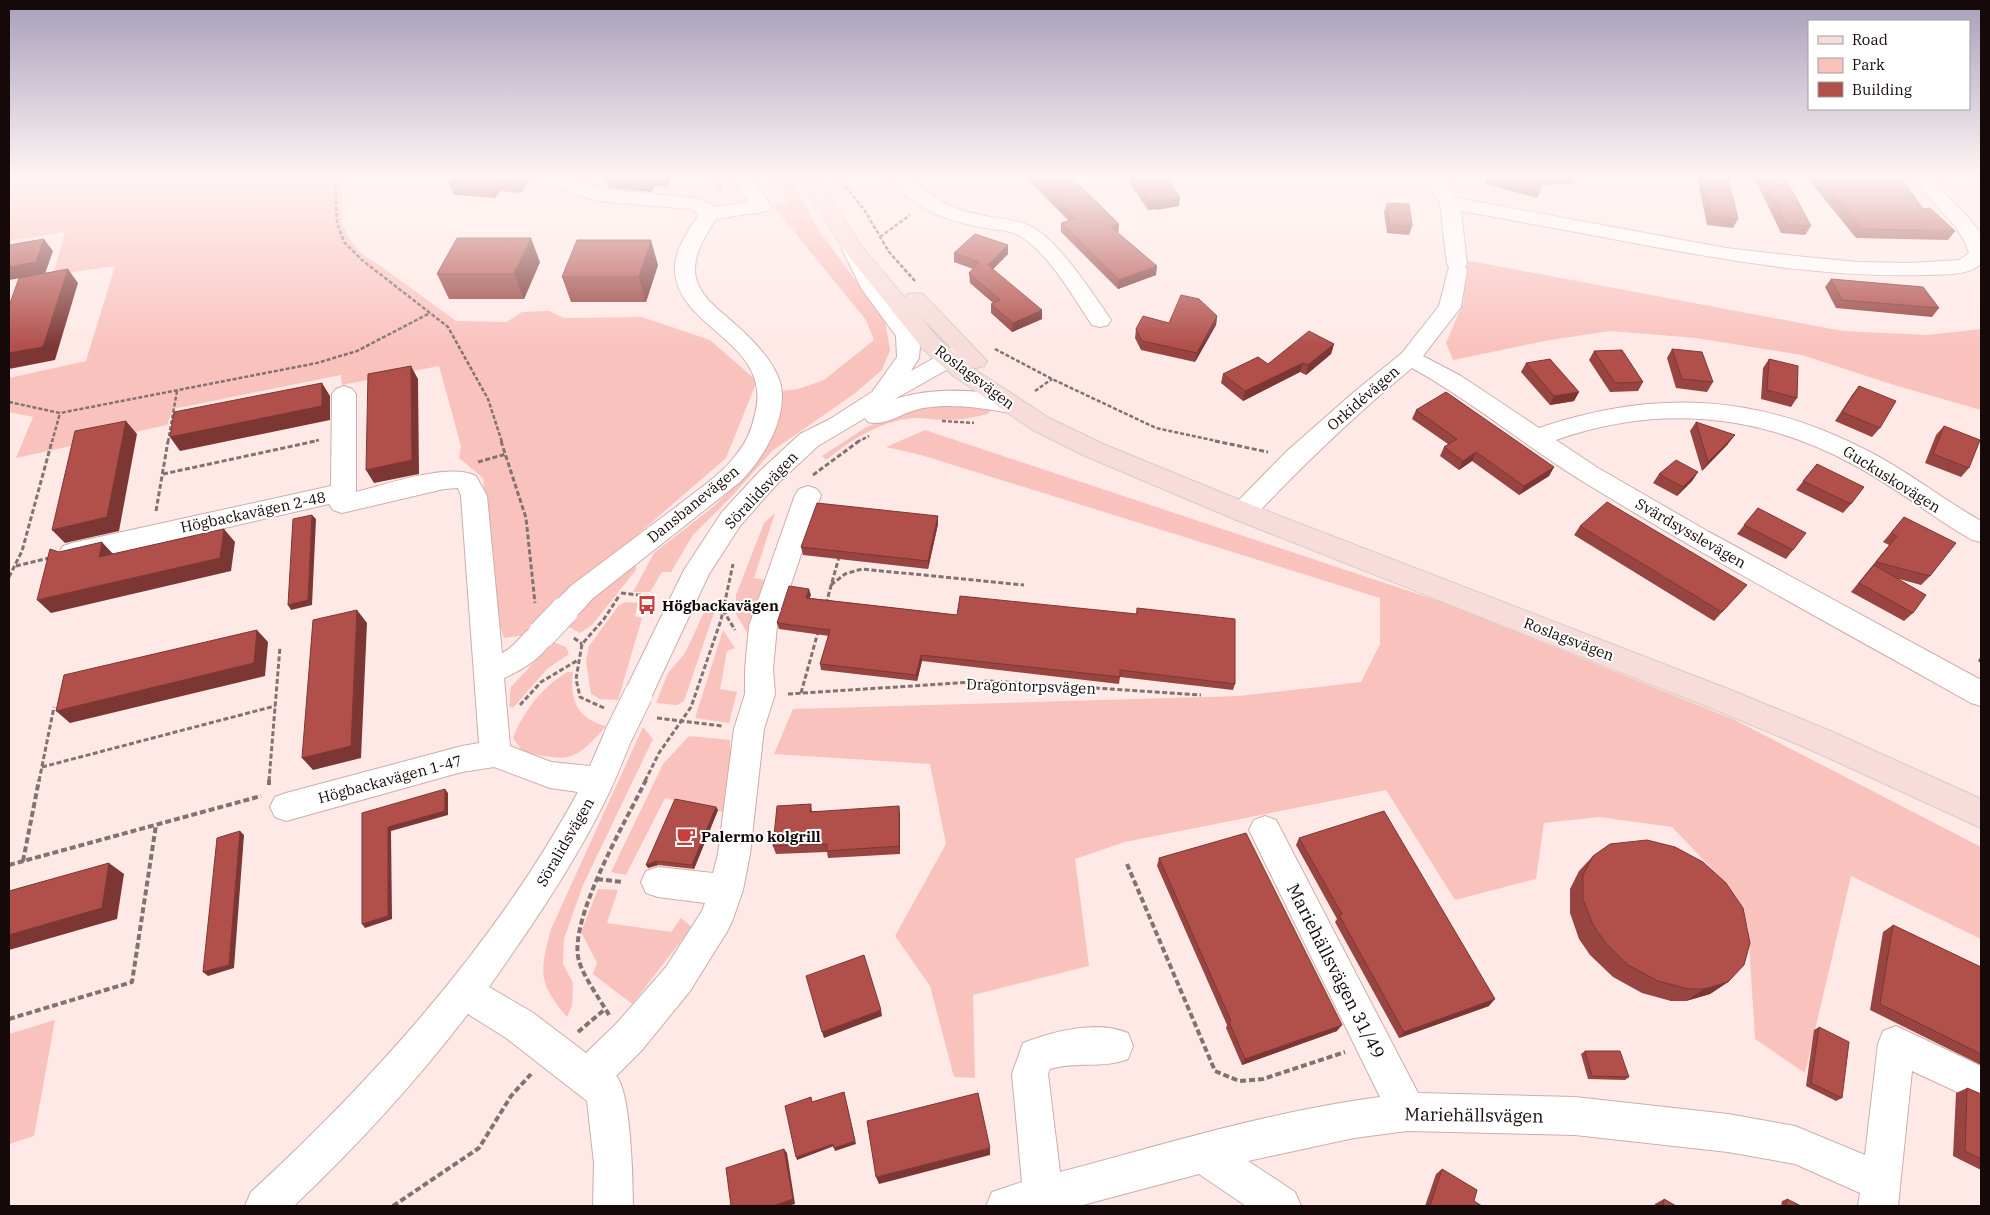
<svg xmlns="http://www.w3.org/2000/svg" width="1990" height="1215" font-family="'IBM Plex Serif',serif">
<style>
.green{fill:#fac2bd}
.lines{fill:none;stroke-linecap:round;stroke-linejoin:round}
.minor-casing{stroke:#ceadaa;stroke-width:2}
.major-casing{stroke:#d0cece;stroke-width:2}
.path-far2{stroke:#827270;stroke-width:2.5;stroke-dasharray:4 2;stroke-linecap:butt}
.path-far1{stroke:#827270;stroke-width:3;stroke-dasharray:5 2.5;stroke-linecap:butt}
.path{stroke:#827270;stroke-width:4;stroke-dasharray:6 3;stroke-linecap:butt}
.minor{fill:#fff;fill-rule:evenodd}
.major{fill:#f7dcd9;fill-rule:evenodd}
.minor-bridge-casing{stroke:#ceadaa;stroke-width:30;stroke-linecap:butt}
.minor-bridge{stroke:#fff;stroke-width:28}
.wall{fill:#984440}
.shaded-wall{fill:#7c3734}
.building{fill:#b14f4b;stroke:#7c3734}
.labels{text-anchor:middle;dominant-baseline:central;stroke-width:4;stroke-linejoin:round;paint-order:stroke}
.street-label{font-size:15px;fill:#150a09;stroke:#fff}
.poi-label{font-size:15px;font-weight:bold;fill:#150a09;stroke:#fff;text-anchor:start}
.near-street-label{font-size:18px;fill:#150a09;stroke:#fff}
</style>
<rect width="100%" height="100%" fill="#ffe9e7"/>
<path class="green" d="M9 177H343L342 223 352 243 362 254 382 267 456 321 507 322 522 312 549 311 564 318 642 317 710 340 757 381 726 458 637 535 525 635 504 638 496 615 483 478 459 458 461 446 439 366 342 385 341 375 173 409 167 425 16 458 33 417 9 412V378L86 361 115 266 53 275 65 232 9 241Z
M770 177H789L818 229 885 321 890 350 882 370 854 394 772 451 733 495 693 535 671 572H662L650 592H633L654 553 713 507 747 474 781 391 798 389 824 380 874 340 866 320 774 207 789 202Z
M1460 259 1843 331 1927 335 1981 329V410L1894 385 1802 355 1696 338 1610 331 1550 340 1453 360 1446 343 1464 301Z
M952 401 991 409 988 414C975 417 961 420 946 420 936 420 926 418 916 418 882 420 852 439 826 460L822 456 865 428 907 409Z
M925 430 1442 602 1733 719 1981 847V939L1851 876 1805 1073 1755 1039 1748 926 1716 873 1672 827 1599 817 1544 823 1536 879 1455 900 1386 790 1125 842 1075 859 1089 966 973 995 975 1078 954 1077 930 986 895 936 946 844 930 764 774 754 793 709 1239 696 1361 682 1380 644V598L921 455 886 447Z
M775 513 754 578 771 581 751 639 736 614V595L764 523Z
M636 565V570L592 625 580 633 567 626 591 599Z
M625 602 638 603 635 616 642 618 618 700 600 699 591 694 586 661 589 646 619 605Z
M705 610H715L684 701 677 705 656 703 668 673 685 653Z
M723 630 735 648 727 651 720 689 737 692 729 723 695 718Z
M553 642 566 647 569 654 547 669 513 708 509 706 511 687Z
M567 672H573C569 700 578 719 606 726 574 763 569 761 523 752L513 738C523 711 543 687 567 672Z
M643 727 653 739 583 885 564 939 563 964 573 983 572 1005 567 1017C537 982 540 971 551 929Z
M689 736 730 740 731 814 665 798 626 875 611 872 663 764Z
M598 889 618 890 607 923 671 932 681 918 692 927 632 1004 593 974 597 963 581 932Z
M55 1020 34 1136 9 1144V1034Z"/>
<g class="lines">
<g class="minor-casing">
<path id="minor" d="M551 177H570L575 181 600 189 694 198 711 204 714 207 749 202 732 177H751L771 206 768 210 761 212 716 219C706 235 694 252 695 272 697 296 720 310 736 325 753 340 776 363 781 386 787 420 763 459 740 482L592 599C580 612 573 625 554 619L550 611 554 603 572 585C607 559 641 533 676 507 696 491 720 476 736 455 746 443 752 429 755 414 774 344 680 329 675 273 673 252 688 231 699 214L691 209 598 201 563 190Z
M891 177H911C934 202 958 212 991 217 1005 219 1020 221 1032 227 1058 240 1094 295 1111 320L1108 325 1100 327 1092 325C1073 297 1049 253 1020 236 1010 230 997 230 986 228 948 221 914 211 891 177Z
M1424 177H1443L1457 198 1726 248 1805 257 1858 262 1911 263 1959 260 1969 253 1965 242 1955 226 1910 177H1929L1969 218 1980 232 1981 264C1968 276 1944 274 1926 275 1831 278 1737 262 1644 245 1583 233 1522 222 1461 211L1467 264 1465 267 1467 270 1461 307 1423 356 1461 376 1539 428C1656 388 1762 394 1872 453 1910 473 1944 500 1981 521V542L1972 540 1957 531C1922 509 1890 484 1854 465 1759 413 1658 404 1556 440L1598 468 1709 532 1981 680V706L1971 703C1841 630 1709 559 1582 481 1524 445 1472 401 1412 368 1355 415 1303 465 1252 519L1243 521 1234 519 1230 512 1234 505 1287 451 1354 392 1402 353 1439 306 1449 267 1447 264 1440 203Z
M852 243 859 245 882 287 918 336 920 346 919 358 911 371 955 346 963 344 971 346 974 351 971 356 895 399C935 387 979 389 1019 400L1023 405 1019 410 1011 413C982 408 952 403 923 408 904 411 886 427 868 422L865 418 818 446 778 483 740 526 709 574 648 704 638 707 628 704 623 695 684 570 722 512 760 471 800 434 830 419 872 392 897 357 896 336 861 288 842 249 845 245Z
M344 386 352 389 356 394V492C385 485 449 462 476 476L487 496 502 653C522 644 526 618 552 626L556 634C544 657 526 668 504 678L510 746 551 762 590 766 607 727 618 723 629 727 633 736C623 761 613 786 601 809 569 872 529 930 489 987L532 1012 586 1053 616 1024 666 967 702 911 705 903 658 897 646 893 641 882 646 871 658 867 713 873 718 854 734 729 745 694V669L749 626 795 495 799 489 808 486 817 489 821 495 777 626 773 669 775 694 764 729 750 854 743 890 733 919 728 930 690 991 642 1050 616 1076C631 1090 633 1183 633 1206H593L594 1163 587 1101 506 1038 468 1014C415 1083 356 1147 294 1206H245L251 1192C376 1077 496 943 578 792L550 788 494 767 462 772 286 821 275 817 270 807 275 797 286 793 462 746 479 743 461 496 458 488 444 489 342 513 333 510 329 504 72 563 63 560 59 553 63 546 72 543 331 486 332 394 336 389Z
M1265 816 1276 820 1418 1093 1575 1097 1728 1114 1795 1126 1865 1155 1878 1044 1883 1031 1896 1026 1981 1066V1103L1912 1071 1898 1206H1858L1860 1193 1795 1164 1728 1152 1575 1135 1407 1131 1354 1138 1248 1161 1295 1192 1301 1206H1246L1199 1174 1079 1206H986L992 1192 1022 1182 1012 1074 1023 1043C1053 1031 1097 1020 1128 1033L1133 1046 1128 1059C1103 1069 1075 1061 1050 1069L1048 1074 1060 1172C1166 1144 1271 1111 1380 1097L1249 830 1254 820Z"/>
</g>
<g class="major-casing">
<path id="major" d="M799 177H818L859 243 905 298 907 294 915 293 923 294 987 361 984 366 976 368 971 367 1049 418 1103 444 1252 505 1736 692 1833 732 1981 799V828L1811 750 1716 710 1234 519 1085 456 1033 430 952 375 921 347 844 250ZM919 315 960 357 937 337Z"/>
</g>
<path class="path-far2" d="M335 177 337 223 344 242 362 260 448 327 488 399 502 442
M713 177 722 192
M838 177 865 211 889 252 915 281
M880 237 910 215
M995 349 1052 379 1156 428 1221 442
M1035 391 1052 379
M9 402 60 413 317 363 357 351 430 313
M942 421 974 423
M52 442 60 413
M168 442 177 391
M310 442 319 440
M857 442 869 436"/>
<path class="path-far1" d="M501 441 526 518 535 603
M1215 441 1268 452
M478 462 506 454
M163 474 316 441
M813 475 859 441
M156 511 168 441
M16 566 49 558
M9 577 22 551 52 441
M831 585 845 574 862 569 1024 585
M621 593 656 597
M826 604 839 557
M723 610 735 630
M574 638 582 644
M801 693 818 632
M788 694 989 681 1201 695
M520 705 541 682 578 660
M604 708 580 697 576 679 582 644 604 619 619 596
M657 718 722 726
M42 767 275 706
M39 781 54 707
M269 781 280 647
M645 781 659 753 691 707 721 620 733 564"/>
<path class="path" d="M269 785V780
M23 861 39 780
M1127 864 1215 1071 1239 1081 1263 1079 1345 1052
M9 865 261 796
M597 879 622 882
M609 1015C601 1001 583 976 579 961 567 921 627 819 646 780
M9 1019 132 982 156 825
M578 1032 604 1010
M393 1206 479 1148 511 1096 531 1074"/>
<use href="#minor" class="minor"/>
<use href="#major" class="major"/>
<g class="minor-bridge-casing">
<path id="minor-bridge" d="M542 634 564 611
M618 736 638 695"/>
</g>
<use href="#minor-bridge" class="minor-bridge"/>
</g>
<path class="wall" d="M453 177H532L521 193 500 191 495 198 454 195 449 182Z
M605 177H673L667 187 655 186 651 192 608 188Z
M1025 177H1071L1119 224 1118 233 1156 275 1118 289 1061 232V223L1069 221Z
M1130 177H1165L1179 206 1156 210 1155 209 1148 210 1129 182Z
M1487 177H1576L1574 184 1541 185V189L1537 198 1485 184Z
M1697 177H1728L1738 219 1733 228 1707 225Z
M1754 177H1785L1811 226 1805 235 1781 233Z
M1811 177H1901L1923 209 1955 231 1948 240 1856 238 1809 180Z
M1387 203 1412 226 1409 235 1387 233 1384 212Z
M1008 245V254L993 269 1042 319 1012 332 991 313V304L993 303 970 283 969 273 973 269 954 262V253Z
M540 262 524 299H449L437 274Z
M658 265 646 302H571L562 277Z
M1831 279 1939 308 1932 317 1836 308 1825 287Z
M1217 316 1216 325 1195 362 1141 350 1135 338 1136 329 1169 323Z
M1334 344 1331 354 1306 375 1300 372 1243 401 1221 383 1223 374 1268 364Z
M1672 349 1713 382 1707 392 1676 388 1667 358Z
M1594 351 1643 382 1638 391 1610 392 1589 360Z
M1769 359 1797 398 1791 407 1761 399 1763 368Z
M1526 363 1579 392 1574 401 1550 405 1521 372Z
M1859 386 1880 428 1872 437 1835 421 1852 395Z
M1416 410 1554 467 1549 476 1519 495 1472 461 1459 470 1440 456 1444 447 1448 444 1412 419Z
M1696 422 1728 444 1702 471 1690 431Z
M1944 426 1969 468 1961 477 1925 463 1936 435Z
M1817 464 1851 504 1843 513 1796 490Z
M1698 472 1692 481 1677 496 1653 483 1659 474Z
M1758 508 1793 550 1786 559 1737 534Z
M938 516V524L928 569 803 555 801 547Z
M1904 517 1930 576 1921 585 1899 579 1913 613 1904 621 1851 592 1889 545 1883 542Z
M1580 526 1747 585 1714 621 1574 535Z
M811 595 809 598 957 615 1136 614 1137 608 1235 684 1233 690 1120 677 1119 684 922 661 917 681 821 670 820 664 829 636 779 629 777 623Z
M1981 656V663L1978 661Z
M811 804 812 811 900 814V854L828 858 827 852 776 854 773 846Z
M716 807 718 810 694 869 658 865 648 868Z
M1299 838 1489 1006 1399 1038 1335 922 1337 919 1296 845Z
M1593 856 1728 982 1710 994 1686 1001H1671L1642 993 1613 977 1590 955 1579 939 1570 913V889L1579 871Z
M1159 858 1337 1031 1242 1065 1226 1028 1227 1025 1157 866Z
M1893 925 1981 967V1065L1870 1010 1883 932Z
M1819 1027 1842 1098 1836 1101 1806 1086 1814 1030Z
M1585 1051 1629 1077 1625 1080 1588 1079 1581 1054Z
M1967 1088 1981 1094V1170L1953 1156 1956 1093Z
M1442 1169 1474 1201 1482 1206H1425L1436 1174Z
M1664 1199 1676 1206H1654L1655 1204Z
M1787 1199 1801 1206H1781L1782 1201Z"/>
<path class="shaded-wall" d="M518 177H532L521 193 516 180Z
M648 177H653L655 186 651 192 647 179Z
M664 177H673L667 187Z
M495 178 500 191 495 198 490 185Z
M1180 197 1179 206 1156 210 1157 201Z
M1156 200 1155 209 1148 210 1149 201Z
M1119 224 1118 233 1111 227Z
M531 238 540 262 524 299 514 274Z
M44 239 53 251 45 274 9 280V267Z
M651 240 658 265 646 302 639 277Z
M1008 245V254L988 274V265Z
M1157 266 1156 275 1118 289 1119 280Z
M68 269 78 283 55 360 9 369V353Z
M1042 310V319L1012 332 1013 323Z
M1217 316 1216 325 1195 362 1197 353Z
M1334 344 1331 354 1306 375 1308 365Z
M1303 363 1300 372 1243 401 1245 391Z
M411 366 418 379 419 474 374 483 366 470Z
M322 383 330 396V420L180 451 170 437Z
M1579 392 1574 401 1550 405 1554 396Z
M126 421 137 434 119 531 65 543 52 530Z
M1735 435 1728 444 1702 471 1708 462Z
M1476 452 1472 461 1459 470 1463 461Z
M1554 467 1549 476 1519 495 1524 486Z
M1698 472 1692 481 1677 496 1683 487Z
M312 515 316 519 312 605 291 610 288 605Z
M938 516V524L928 569V561Z
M224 529 235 542 231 571 51 613 37 600Z
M102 542 114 555 99 557Z
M809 589 811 595 807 604 806 598Z
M357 610 367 623 361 758 313 770 302 758Z
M257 630 268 642 265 676 70 723 56 711Z
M921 655 922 661 917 681 916 675Z
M445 789 448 793V815L391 831 392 919 365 928 362 924 388 827Z
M899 806 900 814V854L899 846Z
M716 807 718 810 694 869 692 865Z
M240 831 244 835 234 968 208 976 203 972Z
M656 861 658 865 648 868 646 865Z
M109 863 124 874 117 919 9 950V935Z
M1728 982 1710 994 1686 1001 1704 989Z
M1495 999 1489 1006 1399 1038 1404 1032Z
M881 1010 882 1016 824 1038 822 1032Z
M1342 1025 1337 1031 1242 1065 1245 1059Z
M844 1092 856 1144 835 1151 834 1148Z
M833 1144 834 1146 797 1160 796 1157Z
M990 1148V1155L879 1184 876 1177Z
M784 1149 787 1153 795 1204 788 1206H773Z"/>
<path class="building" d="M453 177H518L516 180 495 178 490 185 449 182Z
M634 177H648L647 179Z
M1035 177H1071L1119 224 1111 227 1157 266 1119 280 1061 223 1076 218Z
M1133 177H1165L1180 197 1157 201 1156 200 1149 201Z
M1496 177H1542L1541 189Z
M1704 177H1728L1738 219 1712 216Z
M1763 177H1785L1811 226 1786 224Z
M1820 177H1901L1923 209 1930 208 1955 231 1862 229Z
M1387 203 1409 204 1412 226 1389 224Z
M975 234 1008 245 988 265 1042 310 1013 323 991 304 1000 300 969 273 979 262 954 253Z
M457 238H531L514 274H437Z
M44 239 36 262 9 267V245Z
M577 240H651L639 277H562Z
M68 269 43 347 9 353V306L19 278Z
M1831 279 1923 287 1939 308 1842 300Z
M1181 295 1199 299 1217 316 1197 353 1142 341 1136 329 1143 316 1169 323Z
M1309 331 1334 344 1308 365 1303 363 1245 391 1223 374 1258 357 1268 364Z
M1672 349 1702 352 1713 382 1682 379Z
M1622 350 1643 382 1615 383 1594 351Z
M1550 359 1579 392 1554 396 1526 363Z
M1769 359 1798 366 1797 398 1767 390Z
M411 366 412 460 366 470 368 374Z
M322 383V406L170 437 174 412Z
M1859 386 1896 401 1880 428 1842 412Z
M1446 392 1554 467 1524 486 1476 452 1463 461 1444 447 1457 439 1416 410Z
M126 421 107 517 52 530 75 431Z
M1696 422 1735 435 1708 462Z
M1944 426 1980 440 1969 468 1933 454Z
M1676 460 1698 472 1683 487 1659 474Z
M1817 464 1864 487 1851 504 1803 481Z
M1607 502 1747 585 1722 612 1580 526Z
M817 503 938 516 928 561 801 547Z
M1758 508 1806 533 1793 550 1744 525Z
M312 515 308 600 288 605 293 519Z
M1904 517 1956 543 1930 576 1876 562 1897 536 1891 533Z
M224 529 220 558 37 600 50 549 59 552 102 542 99 557Z
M1874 565 1926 595 1913 613 1859 583Z
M789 586 809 589 806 598 957 615 960 596 1137 614V608L1235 619V684L1120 670V677L921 655 916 675 820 664 830 630 777 623Z
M357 610 351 746 302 758 313 620Z
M257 630 254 663 56 711 64 675Z
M445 789V811L388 827V916L362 924V813Z
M675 799 716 807 692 865 656 861 646 865Z
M811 804 810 812 899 806V846L827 851V844L773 846 777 806Z
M1384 811 1495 999 1404 1032 1339 915 1342 914 1299 838Z
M240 831 229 965 203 972 217 838Z
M1246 833 1342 1025 1245 1059 1229 1022 1231 1021 1159 858Z
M1647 840 1675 847 1703 862 1726 883 1743 908 1750 943 1744 965 1728 982 1704 989H1688L1658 981 1628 965 1605 942 1593 925 1583 899V875L1593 856 1610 844Z
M109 863 102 908 9 935V891Z
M1893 925 1981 967V1054L1880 1004Z
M864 955 881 1010 822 1032 806 976Z
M1819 1027 1849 1042 1842 1098 1811 1083Z
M1585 1051H1620L1629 1077 1592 1076Z
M1967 1088 1981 1094V1159L1965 1151Z
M844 1092 855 1141 834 1148 833 1144 796 1157 785 1106 811 1097 812 1102Z
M978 1093 990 1148 876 1177 867 1121Z
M784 1149 793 1199 773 1206H731L726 1168Z
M1442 1169 1477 1190 1474 1201 1482 1206H1430Z
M1664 1199 1676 1206H1663Z
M1787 1199 1801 1206H1786Z"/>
<linearGradient id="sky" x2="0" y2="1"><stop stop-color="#a79fbb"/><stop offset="0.51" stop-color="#fff5f4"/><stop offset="1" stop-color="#fff5f4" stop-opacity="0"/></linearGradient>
<rect width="1990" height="347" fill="url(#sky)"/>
<defs>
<g id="bus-bare" transform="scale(1.5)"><path d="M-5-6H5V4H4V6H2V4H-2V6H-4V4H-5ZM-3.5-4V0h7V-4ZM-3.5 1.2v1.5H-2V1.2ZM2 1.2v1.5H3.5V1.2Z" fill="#cb3c3d" stroke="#fff" stroke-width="2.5" paint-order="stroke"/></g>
<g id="cafe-bare" transform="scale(1.5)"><path d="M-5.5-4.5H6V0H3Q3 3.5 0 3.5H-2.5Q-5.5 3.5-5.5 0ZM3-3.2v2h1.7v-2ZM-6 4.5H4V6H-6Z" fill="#cb3c3d" stroke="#fff" stroke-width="2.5" paint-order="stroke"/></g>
</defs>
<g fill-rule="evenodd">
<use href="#bus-bare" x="647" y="605"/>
<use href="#cafe-bare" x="686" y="836"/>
</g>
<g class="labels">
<g class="street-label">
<text transform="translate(975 377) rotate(37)">Roslagsvägen</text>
<text transform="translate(1363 398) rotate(-41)">Orkidévägen</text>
<text transform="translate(1892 479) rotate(32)">Guckuskovägen</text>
<text transform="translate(761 490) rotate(-47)">Söralidsvägen</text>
<text transform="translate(693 504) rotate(-39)">Dansbanevägen</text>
<text transform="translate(253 512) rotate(-12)">Högbackavägen 2-48</text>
<text transform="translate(1691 533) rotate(30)">Svärdsysslevägen</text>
<text transform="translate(1569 639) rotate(21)">Roslagsvägen</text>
<text transform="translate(1031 686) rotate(2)">Dragontorpsvägen</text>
<text transform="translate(390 779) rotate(-15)">Högbackavägen 1-47</text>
<text transform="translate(565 842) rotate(-60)">Söralidsvägen</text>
</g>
<g class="poi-label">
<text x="662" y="605">Högbackavägen</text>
<text x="701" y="836">Palermo kolgrill</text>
</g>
<g class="near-street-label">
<text transform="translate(1336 971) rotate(63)">Mariehällsvägen 31/49</text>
<text transform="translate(1474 1115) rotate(1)">Mariehällsvägen</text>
</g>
</g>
<rect width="1990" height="1215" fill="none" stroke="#150a09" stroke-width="20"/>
<rect x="1808" y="20" width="162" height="90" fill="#ffffff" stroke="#a19d9d"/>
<rect x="1818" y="36" width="25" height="8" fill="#f7dcd9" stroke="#a19d9d"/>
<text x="1852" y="45" font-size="15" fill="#150a09">Road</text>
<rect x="1818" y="58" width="25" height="15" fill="#fac2bd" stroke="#a19d9d"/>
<text x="1852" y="70" font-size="15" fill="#150a09">Park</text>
<rect x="1818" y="82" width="25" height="15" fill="#b14f4b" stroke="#a19d9d"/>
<text x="1852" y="95" font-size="15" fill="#150a09">Building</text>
</svg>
